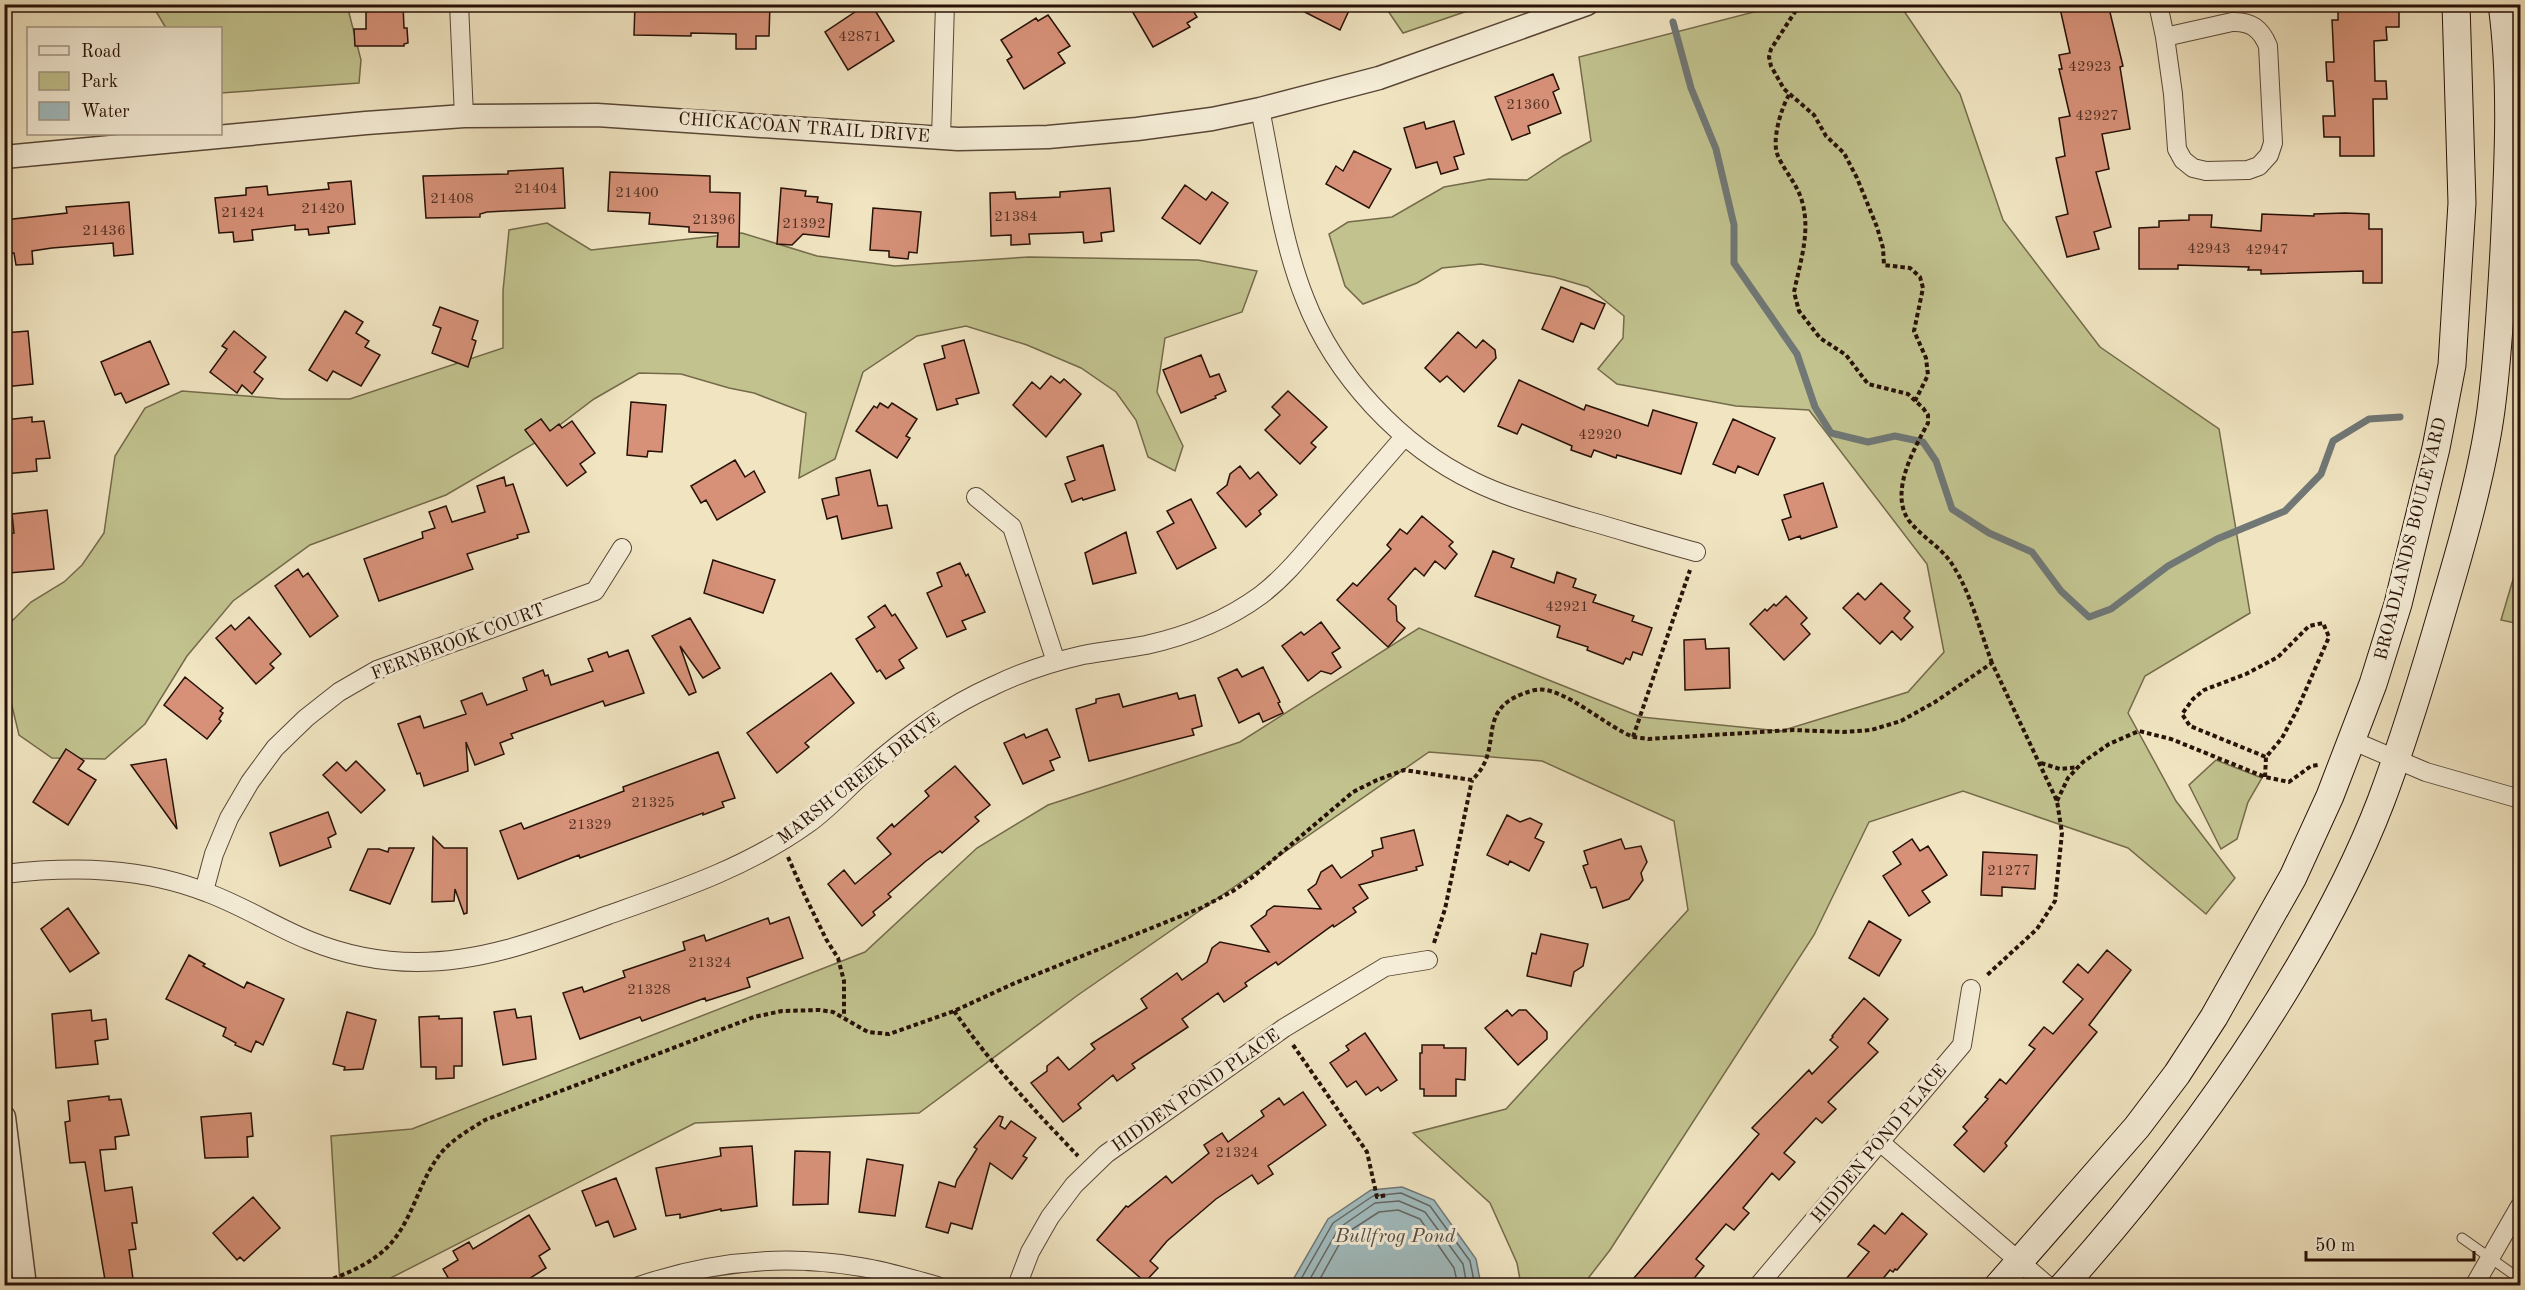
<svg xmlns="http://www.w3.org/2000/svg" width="2525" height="1290" font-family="'Old Standard TT',serif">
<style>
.green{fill:#c1c28e;stroke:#746a4a;stroke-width:1.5}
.water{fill:#a0bbbe;stroke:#707775;stroke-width:1.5}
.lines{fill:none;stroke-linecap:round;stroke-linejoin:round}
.shore{stroke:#646662;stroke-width:1.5}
.stream{stroke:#707775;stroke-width:7}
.building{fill:#d69178;stroke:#271107;stroke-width:1.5}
.service-casing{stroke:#594636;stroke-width:11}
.minor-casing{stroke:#594636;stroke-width:20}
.tertiary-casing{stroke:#594636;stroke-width:25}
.secondary-casing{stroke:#271107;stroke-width:29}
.path{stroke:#271107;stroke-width:4;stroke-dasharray:4.5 3;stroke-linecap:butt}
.service{stroke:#f5edd7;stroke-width:9}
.minor{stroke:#f5edd7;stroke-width:18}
.tertiary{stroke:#f5edd7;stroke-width:22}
.secondary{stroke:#f5edd7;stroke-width:27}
.labels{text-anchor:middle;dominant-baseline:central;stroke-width:6;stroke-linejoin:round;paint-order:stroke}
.number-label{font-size:15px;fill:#533123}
.street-label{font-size:18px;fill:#271107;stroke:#f5edd7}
.water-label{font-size:20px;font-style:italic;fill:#514c47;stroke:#f5edd7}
</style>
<rect width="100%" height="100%" fill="#f0e4c1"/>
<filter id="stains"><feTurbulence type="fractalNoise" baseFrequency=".00333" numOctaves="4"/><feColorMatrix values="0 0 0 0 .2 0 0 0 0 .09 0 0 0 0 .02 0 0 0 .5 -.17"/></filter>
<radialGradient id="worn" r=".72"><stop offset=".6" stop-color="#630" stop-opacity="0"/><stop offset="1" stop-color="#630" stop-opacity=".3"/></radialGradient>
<path class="green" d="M1785 4 1900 5 1960 94 2003 220 2100 347 2219 429 2250 613 2145 676 2128 713 2176 801 2235 878 2206 914 2128 848 1963 791 1869 822 1814 935 1610 1250 1583 1285H1521L1517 1263 1490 1203 1413 1133 1506 1109 1688 910 1674 821 1542 761 1429 752 1078 995 919 1113 695 1123 377 1285H340L331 1136 412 1129 865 952 977 848 1048 805 1240 742 1419 628 1641 717 1781 731 1908 692 1944 652 1927 564 1809 410 1736 406 1617 384 1598 369 1623 338 1624 316 1588 287 1554 277 1481 264 1442 268 1417 283 1363 304 1345 286 1329 234 1348 222 1392 217 1444 187 1489 179 1527 180 1563 156 1591 141 1579 57Z
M152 5H347L361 60 359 83 221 93 220 28H166Z
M1384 5H1485L1403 33Z
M547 223 591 250 742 233 817 256 895 266 1029 257 1198 260 1257 271 1242 312 1165 338 1157 392 1183 446 1175 471 1148 457 1136 420 1116 392 1081 368 1027 345 966 326 917 336 863 372 835 459 799 478 806 413 754 393 729 388 681 374 639 373 594 399 540 440 446 495 310 545 233 601 187 656 145 724 105 759 52 758 19 735 5 677 6 627 31 602 64 582 82 565 104 533 115 456 145 408 182 391 283 399H350L503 348V291L509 230Z
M2520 556V624L2501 620Z
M2216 760 2262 778 2248 802 2237 839 2221 849 2189 785Z"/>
<path class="water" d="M1402 1187 1434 1200 1476 1259 1481 1285H1290L1328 1219 1371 1190Z"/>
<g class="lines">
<path class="shore" d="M1297 1286 1333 1223 1373 1196 1401 1193 1430 1206 1470 1261 1475 1286
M1306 1286 1339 1228 1375 1203 1399 1201 1425 1212 1463 1264 1467 1286
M1316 1286 1345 1234 1379 1212 1398 1210 1420 1219 1454 1268 1458 1286"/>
<path class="stream" d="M1673 22 1691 88 1716 149 1734 225V263L1797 354 1815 407 1831 433 1868 442 1895 436 1923 442 1936 461 1952 509 1989 533 2032 552 2061 591 2089 617 2111 609 2168 566 2217 539 2285 511 2321 474 2333 441 2369 419 2400 417"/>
</g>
<path class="building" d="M372 4 403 5 404 28H407L408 43 404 44V46H355L354 29H366V6Z
M635 4H770L769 36H756V49H736V34L691 33V36L634 35Z
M867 4H871L894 41 848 70 825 32Z
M1128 4H1189L1197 17 1187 23 1190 27 1153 47Z
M1289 4H1352L1340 30Z
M2059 4H2108L2123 66 2120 67 2130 129 2102 134 2109 169 2096 172 2111 227 2094 232 2099 249 2067 257 2056 217 2068 214 2056 158 2065 156 2059 118 2070 116 2059 69H2062L2059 55 2070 53Z
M2386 6V9H2399V27H2386L2387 40 2374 41 2375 81H2386L2387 99H2373L2374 156H2340V137H2324L2323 116H2335L2333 81H2327L2326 62H2334L2332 20H2338V8Z
M1048 15 1070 46 1058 53 1065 63 1024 89 1007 60 1012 57 1001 40 1036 18 1038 21Z
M1553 74 1559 89 1553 92 1561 113 1528 126 1530 133 1512 140 1495 97Z
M1454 121 1464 154 1454 157 1458 169 1441 174 1437 162 1416 168 1404 128 1424 122 1426 129Z
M1354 151 1391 169 1369 208 1326 184 1336 166 1343 171Z
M563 168 565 208 487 212 480 214V217L426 218 423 176 508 174V171Z
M610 172 710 176V192L740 193 739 247H717L718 233 689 232V227L649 224 650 213 608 211Z
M351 181 355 224 328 227 329 233 309 235 308 229 295 230V225L252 230 253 240 234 242 233 232 219 233 215 198 246 195V188L267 186 268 195 329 189 328 183Z
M1185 185 1206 200 1212 192 1228 203 1200 244 1162 218Z
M781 188 806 191 805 196 818 197 817 202 832 204 829 237 803 234 792 245 777 244Z
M1110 188 1114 231 1101 233 1102 241 1084 243 1083 232 1063 233 1029 234 1030 244 1011 245V235L991 236 990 193 1015 192 1016 199 1060 197V192Z
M129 202 133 254 114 256 113 243 52 248 32 251 33 264 16 265 14 253 4 254V220L67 213 66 207Z
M873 208 921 212 917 253 909 252 908 259 889 257V251L870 250Z
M2345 213 2369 214V229H2382V283H2363V271L2261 274V270H2248L2249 267 2178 265V269H2139V228L2159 227V221L2189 220V215H2212L2211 227 2261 231 2262 214 2314 216V214Z
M1561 287 1605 304 1594 329 1581 323 1573 342 1542 329Z
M440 307 478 321 472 339 476 341 468 367 432 353 441 328 433 325Z
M345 311 363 322 356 333 369 341 365 347 380 355 361 386 333 371 327 381 309 370Z
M28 331 33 384 4 387V333Z
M234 331 266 357 254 372 263 379 252 394 242 385 237 393 210 372 227 349 222 346Z
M1458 332 1476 348 1483 340 1495 350 1496 358 1464 392 1447 376 1440 382 1425 368Z
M964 340 979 393 956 399 958 404 937 410 924 364 945 358 942 346Z
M150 341 169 384 126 403 121 393 115 395 101 362Z
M1201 355 1210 377 1219 374 1226 391 1215 396 1216 398 1181 413 1163 370Z
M1051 376 1060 383 1064 379 1081 394 1046 437 1013 405 1032 382 1040 389Z
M1519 380 1584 410 1586 405 1648 426 1653 410 1697 423 1681 474 1617 455 1616 458 1594 450 1591 457 1571 450 1572 446 1522 424 1517 434 1498 426Z
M1288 391 1327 427 1311 443 1316 447 1300 464 1265 430 1280 415 1272 407Z
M631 402 666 405 662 452 648 451 647 457 627 455Z
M880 403 888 408 892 403 917 419 906 436 910 438 897 458 856 431 874 406 877 408Z
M32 417V422L44 421 50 458 36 459 37 471 4 474V420Z
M541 419 550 431 559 424 562 428 572 421 595 453 580 464 586 472 567 486 525 430Z
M1733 419 1775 438 1758 475 1738 466 1735 473 1713 464Z
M1103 445 1115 490 1083 500 1082 498 1072 502 1065 484 1075 480 1067 457Z
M735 460 745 477 754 471 765 492 717 520 706 500 701 503 691 486Z
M1240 466 1250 479 1258 472 1277 495 1259 511 1261 514 1246 527 1217 493 1227 485 1230 474Z
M870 470 878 506 887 505 892 528 842 539 837 516 827 519 822 499 839 495 836 478Z
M504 477 506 486 513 484 529 532 517 535 518 538 467 554 473 569 379 601 364 559 423 538 422 532 435 528 429 512 446 506 452 522 485 512 477 486Z
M1823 483 1837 527 1801 539 1800 536 1789 540 1782 520 1791 517 1784 495Z
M1191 499 1216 548 1177 569 1157 532 1174 523 1167 511Z
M47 510 54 569 9 573 5 534 14 533 12 514Z
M1422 516 1453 542 1449 546 1457 554 1445 569 1435 561 1424 576 1415 568 1388 599 1396 606 1397 621 1405 628 1388 647 1337 600 1353 583 1357 586 1391 549 1387 545 1400 529 1407 534Z
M1126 532 1136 573 1093 584 1085 553Z
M1493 551 1514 559 1511 567 1554 583 1557 572 1576 579 1573 587 1596 595 1593 602 1634 616 1632 621 1652 628 1642 655 1633 652 1630 660 1626 658 1623 664 1587 650 1588 647 1557 637 1560 626 1475 596Z
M713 560 775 580 763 613 704 593Z
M960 563 966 576 968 574 985 612 962 621 966 629 947 637 927 593 942 586 937 573Z
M298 569 303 577 308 573 338 616 310 637 275 586Z
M1881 583 1910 611 1904 618 1913 627 1901 640 1892 631 1880 644 1843 608 1858 593 1865 600Z
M1786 596 1807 618 1801 624 1810 634 1784 660 1750 624 1765 609 1767 611 1774 604 1776 606Z
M885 605 892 616 895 614 917 648 899 660 904 668 886 679 880 670 877 672 856 639 875 627 868 617Z
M249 617 281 654 270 664 274 668 256 684 216 638 231 625 235 630Z
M690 618 720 668 703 678 680 646 696 692 689 695 652 636Z
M1321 622 1340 648 1332 653 1341 667 1331 674 1321 671 1308 681 1282 646 1301 632 1304 635Z
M1705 639 1706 649 1729 648 1730 688 1685 690 1684 640Z
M628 650 644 693 605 706 603 701 511 734 513 738 500 743 504 754 475 765 466 742 468 771 424 786 420 773 417 774 398 724 420 716 424 728 466 714 461 701 482 693 487 705 527 690 523 678 543 670 545 676 548 675 551 685 593 671 588 659 607 652 609 657Z
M1263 667 1280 702 1278 703 1283 713 1263 722 1259 713 1239 723 1218 678 1237 669 1242 677Z
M831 673 854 703 805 743 809 747 777 773 747 733Z
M185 677 223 708 220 711 223 713 219 719 221 721 207 739 164 705Z
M1177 693 1179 699 1195 695 1202 726 1192 729 1194 735 1089 761 1076 709 1096 703V699L1119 694 1123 707Z
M1047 729 1060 757 1050 761 1054 770 1023 784 1004 743 1024 734 1026 738Z
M66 749 84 761 78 769 96 780 68 825 33 802Z
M718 752 735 798 722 802 724 807 703 815V813L580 858 579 855 518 879 500 831 521 823 524 829 624 791 623 787Z
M166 759 177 829 131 765Z
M356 761 385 790 361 813 323 775 337 762 346 771Z
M955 766 990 805 975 817 979 821 942 853 940 851 926 861 888 894 891 897 873 912 875 915 862 926 828 884 844 870 855 884 891 854 877 838 892 824 894 827 929 796 925 791Z
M328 812 336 834 328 838 331 847 280 866 270 833Z
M1507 815 1520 822 1530 818 1542 824 1535 838 1544 842 1529 871 1510 861 1508 865 1487 855Z
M1414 830 1423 865 1416 867 1417 870 1359 885 1368 898 1353 908 1356 912 1334 927 1333 925 1278 965 1276 962 1245 983 1247 986 1224 1002 1218 993 1182 1019 1188 1027 1132 1064 1135 1068 1117 1081 1113 1075 1078 1104 1081 1108 1063 1122 1031 1083 1047 1071V1066L1058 1057 1069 1070 1095 1049 1091 1044 1147 1008 1141 999 1177 973 1182 980 1207 962 1212 948 1220 942 1269 952 1251 926 1266 915 1267 911 1274 906 1321 909 1308 890 1316 884 1321 872 1332 865 1341 878 1373 856 1372 851 1383 848 1381 838Z
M433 837 444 848H467V913L464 914 455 889 454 901 432 902Z
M1621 839 1625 849 1641 846 1647 862 1641 873 1643 880 1629 899 1603 908 1596 887 1591 888 1583 866 1588 864 1584 851Z
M1912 839 1920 851 1928 846 1947 875 1922 891 1930 902 1909 916 1883 876 1901 864 1893 852Z
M389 848H414L390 904 350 890 368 849H379L388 852Z
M1983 852 2037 855 2035 889 2002 887V896L1981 895Z
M68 908 99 953 70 972 41 929Z
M789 917 803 958 747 978 750 987 706 1001 705 998 642 1021 640 1017 580 1039 563 993 582 987 584 992 625 977 623 971 685 950 683 942 704 935 706 941 768 918 770 924Z
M1869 921 1901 940 1879 976 1849 958Z
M1541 934 1588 944 1583 966 1574 972 1571 986 1527 976 1532 953 1536 954Z
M2107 950 2131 970 2089 1025 2097 1032 2010 1137 2005 1143 2007 1146 1984 1172 1954 1145 1967 1131 1963 1127 1988 1099 1985 1097 2000 1079 2006 1084 2035 1049 2029 1045 2044 1027 2053 1034 2083 999 2063 982 2078 964 2088 973Z
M189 955 205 964 203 966 244 988 247 982 284 999 263 1045 256 1041 251 1052 235 1045 236 1043 223 1036 226 1028 166 999Z
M1864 998 1888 1019 1868 1043 1878 1052 1828 1102 1836 1109 1822 1123 1816 1118 1784 1153 1795 1162 1779 1180 1772 1173 1743 1208 1749 1213 1734 1230 1726 1224 1696 1259 1704 1266 1688 1286H1627L1759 1134 1752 1128 1809 1070 1812 1074 1838 1047 1830 1040 1833 1037 1832 1036Z
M515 1009 517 1018 531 1016 536 1059 503 1065 494 1012Z
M91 1010 92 1021 106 1019 108 1039 95 1041 98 1064 56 1068 52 1014Z
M1507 1010 1512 1016 1519 1010H1526L1547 1032V1039L1518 1065 1485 1028Z
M347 1012 376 1020 363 1069 344 1070 345 1067 333 1064Z
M439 1016V1019L462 1018V1066H454V1078L436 1079V1067H421L419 1017Z
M1365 1033 1397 1080 1381 1091 1378 1087 1366 1095 1356 1081 1347 1087 1330 1063 1349 1050 1346 1046Z
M1422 1045H1444V1048H1466L1465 1080 1456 1079V1096H1424V1089H1420V1053H1422Z
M1303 1092 1326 1125 1268 1166 1273 1174 1258 1184 1252 1175 1216 1199 1167 1241 1150 1261 1158 1268 1145 1282 1097 1240 1126 1206 1128 1207 1166 1176 1172 1183 1209 1153 1204 1145 1222 1133 1228 1142 1264 1116 1261 1111 1279 1098 1284 1105Z
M109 1096V1100L121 1099 129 1135 115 1137 116 1149 100 1150 105 1191 132 1187 137 1223H132L136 1249 129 1250 134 1286H106L85 1162 70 1163 65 1122 70 1121 68 1101Z
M251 1113 253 1136 247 1137 248 1157 205 1158 201 1117Z
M999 1116 1003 1117 1000 1126 1005 1129 1011 1121 1036 1138 1023 1156 1027 1158 1012 1179 990 1163 972 1229 951 1223 948 1233 926 1227 939 1182 955 1187 957 1180 977 1149 974 1147Z
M752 1146 757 1206 721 1211V1209L680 1218V1214L666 1216 656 1168 721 1156 720 1148Z
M795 1151 830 1152 828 1204 793 1205Z
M867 1159 903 1165 895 1216 859 1212Z
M616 1178 636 1229 614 1237 608 1221 596 1226 582 1191Z
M253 1197 280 1228 244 1261 240 1257 237 1260 213 1233Z
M1902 1213 1927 1234 1897 1270 1895 1269 1893 1272 1890 1270 1877 1286H1840L1869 1252 1858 1244 1874 1225 1885 1234Z
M529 1215 550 1249 539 1256 546 1268 518 1286H453L443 1269 458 1260 453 1251 469 1242 473 1249Z"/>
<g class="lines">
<g class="service-casing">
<path id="service" d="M2462 1238 2520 1279"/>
</g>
<g class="minor-casing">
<path id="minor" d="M459 4 464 116
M2158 4 2165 37
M2232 22C2251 21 2261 29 2268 46L2273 143 2269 155 2259 166 2248 170 2206 171 2193 168 2183 160 2177 149 2173 94 2165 37Z
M1260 109C1273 172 1281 239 1305 299 1335 376 1400 446 1475 482 1508 498 1543 507 1578 518 1617 529 1656 541 1696 552
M941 138 945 4
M976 497 1012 527 1056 662
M2351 740 2426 772 2520 799
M4 874C73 866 143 867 208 893 243 906 274 926 308 940 342 954 380 962 417 962 485 962 545 938 608 915 679 890 748 867 809 823 831 807 848 787 868 770 906 736 946 707 993 686 1022 672 1052 662 1083 655 1104 651 1125 649 1146 645 1187 636 1227 620 1261 595 1287 575 1306 550 1327 526 1353 496 1379 466 1405 436
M204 891 214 854 229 818 250 782 275 748 306 718 339 692 377 670 595 591 622 548
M1880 1142 2048 1286
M639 1286C711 1261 785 1254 861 1267 887 1271 912 1279 937 1286
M1017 1286 1030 1252 1050 1217 1074 1185 1106 1154 1284 1028 1385 967 1428 960
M1758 1286 1962 1045 1971 989
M2474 1286 2520 1206"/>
</g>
<g class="tertiary-casing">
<path id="tertiary" d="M4 157 366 123 464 116 597 115 958 139 1048 137 1137 129 1212 119 1260 109 1379 78 1587 4
M4 1117 25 1286"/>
</g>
<g class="secondary-casing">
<path id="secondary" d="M1998 1286 2137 1127 2177 1074 2214 1017 2293 877 2330 796 2373 684 2398 604 2436 448 2452 365 2462 203 2456 4
M2063 1286C2149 1190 2227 1088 2293 977 2326 922 2358 861 2381 801 2404 740 2423 677 2441 615 2460 551 2482 476 2491 410 2498 357 2501 303 2504 250 2508 168 2513 85 2502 4"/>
</g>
<path class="path" d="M1800 4 1771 49 1769 57 1771 66 1784 89 1814 115 1826 136 1844 153 1857 178 1877 227 1883 248 1884 265 1910 268 1920 277 1923 288 1914 331 1926 358 1928 375 1915 401
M1789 95C1781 108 1771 142 1778 156 1786 174 1798 184 1803 205 1810 234 1800 263 1794 292L1799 311 1820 338 1846 355 1868 384 1908 394 1923 408 1928 415V423C1914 449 1888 494 1910 522 1923 538 1941 547 1952 564 1971 593 1980 631 1992 663
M1633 737 1690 570
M2041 763 2060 769 2079 767
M2265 777 2266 757 2282 738 2297 710 2329 637 2323 623 2309 626 2278 657 2246 674 2204 690 2193 699 2182 714 2190 726 2266 757
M2057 801 2068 778 2083 762 2109 744 2139 731 2171 739 2265 777 2289 782 2311 766 2318 765
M788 857 805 896 826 939 838 958 844 981V1017
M1434 943 1445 909 1472 780
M954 1011C991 1064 1034 1110 1078 1156
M1293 1045 1367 1152 1377 1197 1386 1195
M312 1286C339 1277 373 1265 392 1242 413 1217 419 1183 438 1157 449 1141 469 1130 485 1120L754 1017 782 1011 820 1010 833 1012 868 1032 889 1034 954 1011 1015 983 1201 908 1233 891 1254 876 1353 792 1377 780 1404 770 1472 780C1508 746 1469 707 1535 690 1561 684 1609 729 1634 737 1638 738 1643 738 1648 739L1793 730 1843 732 1871 730 1901 721 1935 702 1992 663 2057 801 2062 833 2055 901 2037 929 1986 976"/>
<use href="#service" class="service"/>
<use href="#minor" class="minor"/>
<use href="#tertiary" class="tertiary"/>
<use href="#secondary" class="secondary"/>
</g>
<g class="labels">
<g class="number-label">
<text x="860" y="37">42871</text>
<text x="2090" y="67">42923</text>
<text x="1528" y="105">21360</text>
<text x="2097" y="116">42927</text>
<text x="536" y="189">21404</text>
<text x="637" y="193">21400</text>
<text x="452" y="199">21408</text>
<text x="323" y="209">21420</text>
<text x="243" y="213">21424</text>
<text x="1016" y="217">21384</text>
<text x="714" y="220">21396</text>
<text x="804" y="224">21392</text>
<text x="104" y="231">21436</text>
<text x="2209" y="249">42943</text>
<text x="2267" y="250">42947</text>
<text x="1600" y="435">42920</text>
<text x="1567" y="607">42921</text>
<text x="653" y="803">21325</text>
<text x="590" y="825">21329</text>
<text x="2009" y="871">21277</text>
<text x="710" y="963">21324</text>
<text x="649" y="990">21328</text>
<text x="1237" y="1153">21324</text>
</g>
<g class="street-label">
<text transform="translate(804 128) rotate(4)">CHICKACOAN TRAIL DRIVE</text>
<text transform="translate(2411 539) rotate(-76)">BROADLANDS BOULEVARD</text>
<text transform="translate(458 642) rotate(-21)">FERNBROOK COURT</text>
<text transform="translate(859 779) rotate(-38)">MARSH CREEK DRIVE</text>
<text transform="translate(1196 1091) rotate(-35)">HIDDEN POND PLACE</text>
<text transform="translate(1879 1144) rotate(-50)">HIDDEN POND PLACE</text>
</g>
<g class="water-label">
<text x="1395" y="1237">Bullfrog Pond</text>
</g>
</g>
<rect width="2525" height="1290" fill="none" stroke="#f0e4c1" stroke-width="24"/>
<rect x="6" y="6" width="2513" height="1278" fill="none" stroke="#271107" stroke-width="3"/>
<rect x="12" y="12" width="2501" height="1266" fill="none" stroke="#271107" stroke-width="1.5"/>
<rect x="27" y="27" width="195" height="108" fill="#f5edd7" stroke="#a39584" stroke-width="1.5"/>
<rect x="39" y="46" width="30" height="9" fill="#f5edd7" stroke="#a39584" stroke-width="1.5"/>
<text x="81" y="57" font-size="18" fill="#271107">Road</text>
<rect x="39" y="72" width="30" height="18" fill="#c1c28e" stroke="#a39584" stroke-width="1.5"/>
<text x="81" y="87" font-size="18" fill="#271107">Park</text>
<rect x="39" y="102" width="30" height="18" fill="#a0bbbe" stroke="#a39584" stroke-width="1.5"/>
<text x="81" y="117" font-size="18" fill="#271107">Water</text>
<path d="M2306 1251v9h168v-9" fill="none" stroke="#271107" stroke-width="3"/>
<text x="2315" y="1251" font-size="18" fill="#271107" stroke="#f5edd7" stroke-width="4.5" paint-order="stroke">50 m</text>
<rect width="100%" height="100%" filter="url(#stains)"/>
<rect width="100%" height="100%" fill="url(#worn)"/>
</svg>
